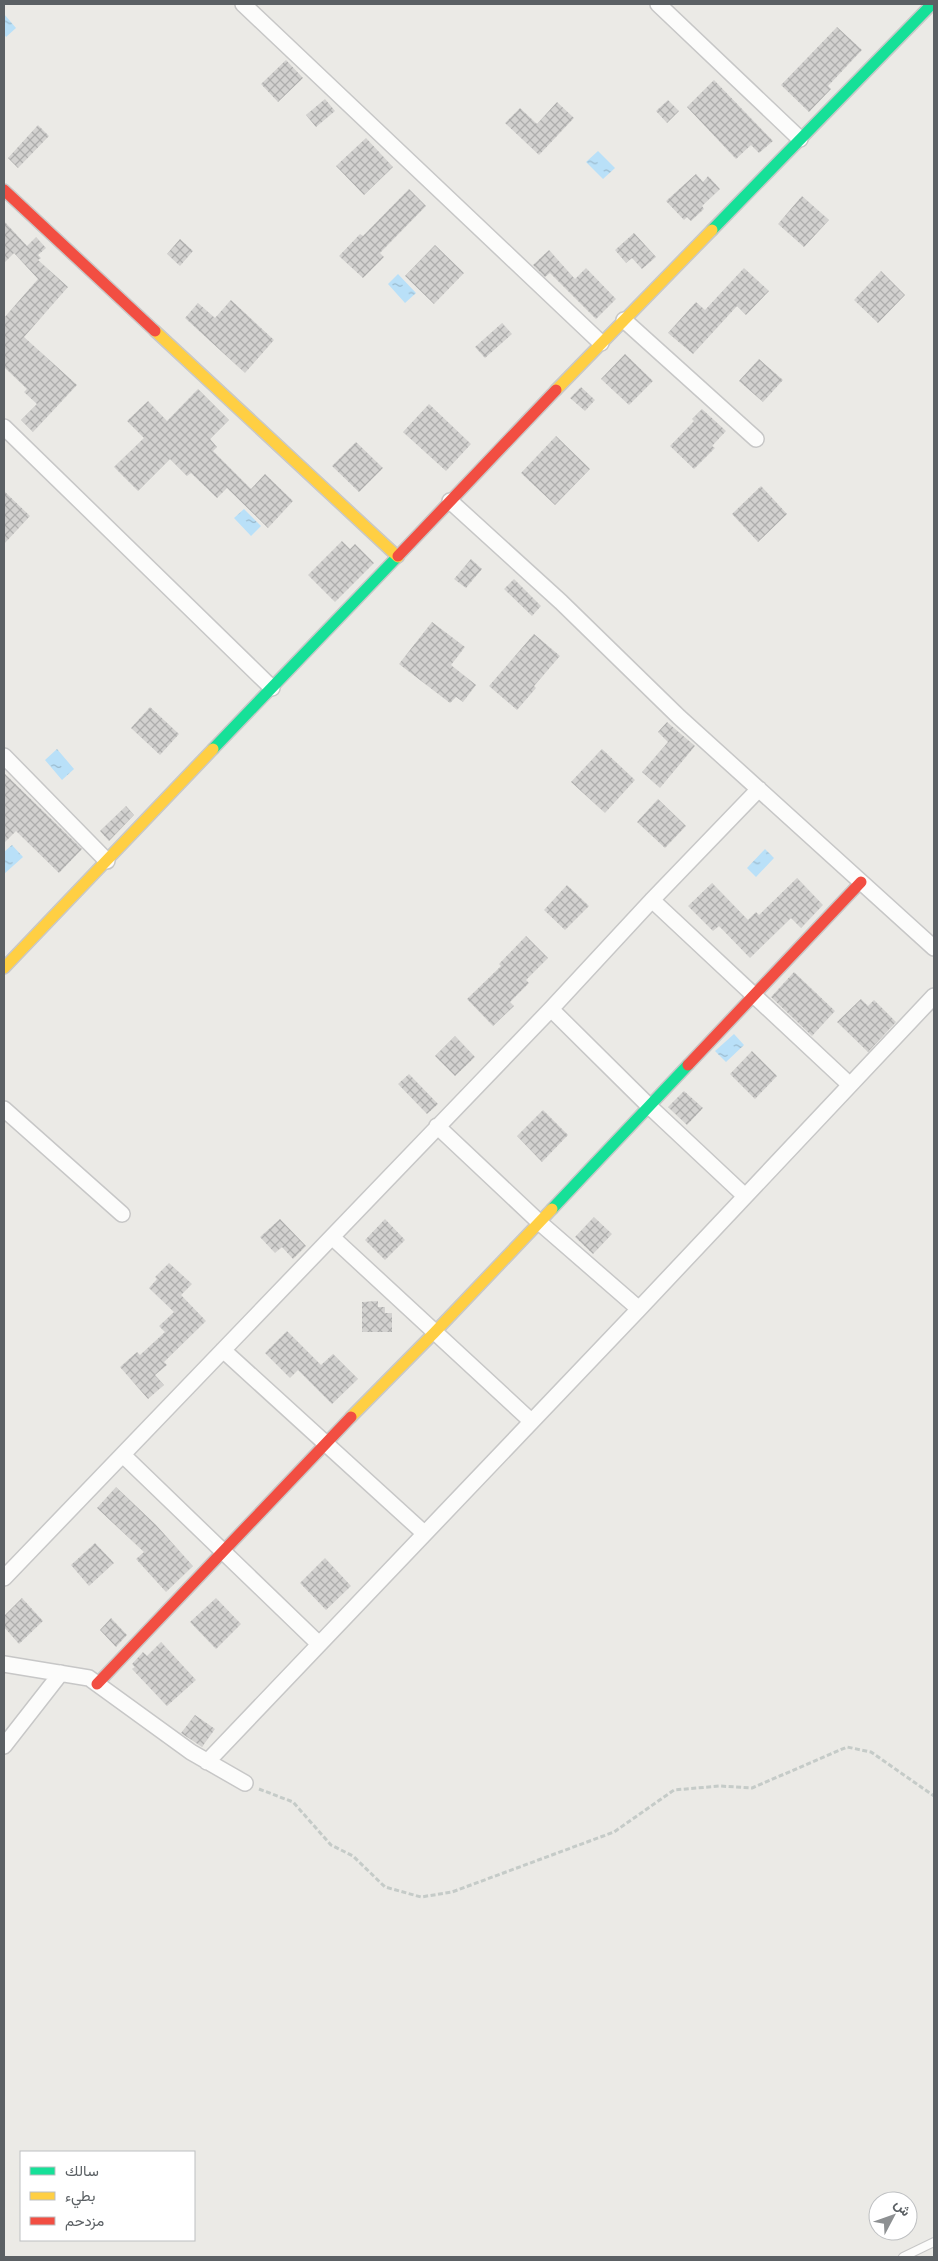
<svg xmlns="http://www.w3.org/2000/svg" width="938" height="2261" font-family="Jost,Vazirmatn,sans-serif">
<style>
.water{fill:url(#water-ripples)}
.building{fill:url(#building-cross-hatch)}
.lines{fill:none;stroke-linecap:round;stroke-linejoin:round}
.lane-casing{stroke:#c7c7c7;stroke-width:10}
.street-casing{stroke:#c7c7c7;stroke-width:18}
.fast-casing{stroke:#c8c8c8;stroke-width:14}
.slow-casing{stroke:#c8c8c8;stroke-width:14}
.jam-casing{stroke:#c8c8c8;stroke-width:14}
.path{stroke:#c5cbc8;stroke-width:3;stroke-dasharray:5 2.5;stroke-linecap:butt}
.lane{stroke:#fcfcfb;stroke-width:8}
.street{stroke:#fcfcfb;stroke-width:15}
.fast{stroke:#16e098;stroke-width:11}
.slow{stroke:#ffcf43;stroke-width:11}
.jam{stroke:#f24e42;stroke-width:11}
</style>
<defs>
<pattern id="water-ripples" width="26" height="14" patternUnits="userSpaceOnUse" patternTransform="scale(1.25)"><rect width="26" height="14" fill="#b9e0f8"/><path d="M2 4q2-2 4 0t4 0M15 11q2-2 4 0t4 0" fill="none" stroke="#99b9cc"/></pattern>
<pattern id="building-cross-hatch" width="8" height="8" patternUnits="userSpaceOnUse" patternTransform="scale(1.25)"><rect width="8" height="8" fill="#d2d1cf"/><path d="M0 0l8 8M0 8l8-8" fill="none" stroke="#adadac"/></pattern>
</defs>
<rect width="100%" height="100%" fill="#ebeae6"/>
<path class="water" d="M4 14 16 28 6 37 4 34Z
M598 151 615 168 603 179 586 162Z
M398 274 416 293 405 303 388 284Z
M244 509 261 526 251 536 234 518Z
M57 749 74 769 62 780 45 760Z
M12 845 23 857 4 874V852Z
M765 849 774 858 756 877 747 868Z
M734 1034 744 1045 726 1062 715 1051Z"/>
<path class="building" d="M837 27 862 50 828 86 831 89 809 112 781 85Z
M286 60 303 78 278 102 261 84Z
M714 80 773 141 759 153 751 145 736 159 687 107Z
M325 99 335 111 316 127 306 115Z
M668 100 679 111 667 123 656 111Z
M557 102 574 118 539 155 505 123 520 108 537 124Z
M38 125 49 136 18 168 8 158Z
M366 138 393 167 364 195 336 166Z
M696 174 703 182 708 176 720 189 702 206 704 209 691 221 687 217 684 220 666 201Z
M409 189 426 206 380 253 384 257 363 278 339 256 360 234 363 236Z
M802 196 829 220 804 247 778 224Z
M4 221 27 246 36 237 46 248 38 255 41 258 38 260 68 287 24 337 77 385 33 432 21 420 37 404 24 392 27 389 4 367V318L38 279 14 253 4 263Z
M634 233 656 257 642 269 632 258 626 263 615 250Z
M180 239 193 251 180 266 167 254Z
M435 245 464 273 434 304 405 276Z
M549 250 575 279 586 268 616 299 596 319 550 273 545 277 533 265Z
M744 268 769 291 746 315 737 306 693 354 668 333 696 302 705 310Z
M881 271 905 295 878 323 854 300Z
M231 300 274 340 245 373 185 318 198 303 215 318Z
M502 323 512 334 485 358 475 347Z
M625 354 653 381 629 405 601 379Z
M759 359 783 380 763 402 739 381Z
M581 387 595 400 585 411 570 398Z
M198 389 229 420 210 439 217 447 213 451 251 489 265 474 293 501 268 528 227 488 217 498 191 473 187 476 170 459 138 491 114 467 144 438 127 421 148 401 167 421Z
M429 404 471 444 446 471 403 432Z
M702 409 726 431 712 446 715 448 694 469 670 446 694 421 692 419Z
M556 436 590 469 555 505 521 473Z
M356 442 383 468 359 492 332 466Z
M761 486 787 514 758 542 732 514Z
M4 491 30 516 4 544Z
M342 541 350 549 355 544 374 563 335 602 308 575Z
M471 559 482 569 466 588 454 579Z
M514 579 541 606 532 616 504 589Z
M432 622 465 647 451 665 476 685 463 702 456 697 450 703 399 664Z
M534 634 560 656 534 686 536 688 517 710 489 686Z
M150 707 179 734 160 755 131 728Z
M667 722 695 746 660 788 642 772 668 742 658 732Z
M602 749 635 780 605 813 571 782Z
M4 773 82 849 59 873 16 831 4 843Z
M658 799 686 826 665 848 637 822Z
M126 806 134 815 109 841 100 831Z
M797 878 823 905 801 928 791 918 750 958 719 926 713 931 688 906 712 883 748 920 756 912 759 915Z
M567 885 589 906 565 930 544 910Z
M526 936 548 958 526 980 529 983 510 1002 514 1006 493 1026 467 999 501 966 499 964Z
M794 972 835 1011 812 1036 771 997Z
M861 999 868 1006 874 1000 896 1022 868 1052 837 1022Z
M455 1036 475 1057 455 1076 435 1056Z
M752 1051 777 1076 755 1099 730 1074Z
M409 1074 438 1104 427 1114 398 1084Z
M684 1091 703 1108 687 1125 668 1107Z
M543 1110 568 1135 542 1162 517 1136Z
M594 1217 612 1234 593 1254 575 1237Z
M280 1219 306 1246 293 1259 282 1247 275 1253 260 1237Z
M385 1219 405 1240 385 1260 365 1240Z
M169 1263 192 1284 181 1295 206 1321 164 1362 167 1365 155 1375 164 1385 148 1399 120 1367 137 1352 140 1355 165 1332 159 1326 174 1312 149 1288 157 1279 155 1277Z
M378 1301V1307H385V1313H392V1332H362V1302Z
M287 1331 321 1365 333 1354 358 1379 332 1404 298 1370 290 1378 265 1353Z
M116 1487 156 1525 193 1566 166 1592 136 1559 144 1552 97 1508Z
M95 1543 114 1563 89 1586 71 1565Z
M325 1558 351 1586 326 1610 300 1583Z
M22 1598 43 1621 19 1644 4 1627V1616Z
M216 1598 241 1624 216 1649 190 1622Z
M111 1618 127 1635 116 1647 100 1630Z
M161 1642 196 1680 167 1706 132 1669 135 1667 132 1664 143 1652 147 1656Z
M195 1715 215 1729 202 1747 181 1733Z"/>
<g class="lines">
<g class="lane-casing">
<path id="lane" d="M903 2257 934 2242"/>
</g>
<g class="street-casing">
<path id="street" d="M243 4 601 343
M658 4 800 139
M624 320 756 439
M4 427 272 688
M450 501 561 602 679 717 934 948
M4 756 107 861
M652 900 850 1085
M551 1009 649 1106 745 1196
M4 1109 122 1214
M437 1126 539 1222 639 1309
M332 1237 531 1421
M223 1350 424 1533
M123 1455 319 1644
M4 1578 551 1009 652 900 759 789
M4 1664 89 1678 191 1752 245 1783
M4 1746 61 1673
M207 1762 639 1309 934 996"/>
</g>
<g class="fast-casing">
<path id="fast" d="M712 230 932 4
M213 749 398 556
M552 1209 688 1065"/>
</g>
<g class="slow-casing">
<path id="slow" d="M155 331 398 557
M556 390 712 230
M4 968 213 749
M351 1417 434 1333 552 1209"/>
</g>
<g class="jam-casing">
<path id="jam" d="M4 190 155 331
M398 556 556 390
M688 1065 861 882
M97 1684 351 1417"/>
</g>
<path class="path" d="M259 1789 293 1802 331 1845 353 1856 385 1887 421 1897 452 1892 614 1832 674 1790 720 1786 752 1788 847 1747 871 1752 934 1796"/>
<use href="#lane" class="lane"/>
<use href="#street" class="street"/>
<use href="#fast" class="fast"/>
<use href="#slow" class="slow"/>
<use href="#jam" class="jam"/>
</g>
<rect width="938" height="2261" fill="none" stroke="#5b6064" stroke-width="10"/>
<rect x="20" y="2151" width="175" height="90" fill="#ffffff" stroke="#bdbfc1"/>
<rect x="30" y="2167" width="25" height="8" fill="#16e098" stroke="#bdbfc1"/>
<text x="65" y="2176" font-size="15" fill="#5b6064">سالك</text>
<rect x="30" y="2192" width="25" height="8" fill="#ffcf43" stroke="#bdbfc1"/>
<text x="65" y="2201" font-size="15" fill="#5b6064">بطيء</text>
<rect x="30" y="2217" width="25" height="8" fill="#f24e42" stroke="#bdbfc1"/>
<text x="65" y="2226" font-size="15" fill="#5b6064">مزدحم</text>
<g transform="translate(893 2216) rotate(49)"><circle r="24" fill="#ffffff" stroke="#bdbfc1"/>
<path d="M0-4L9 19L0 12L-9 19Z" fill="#8d9092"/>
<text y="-8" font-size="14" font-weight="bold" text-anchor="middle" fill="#5b6064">ش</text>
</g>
</svg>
